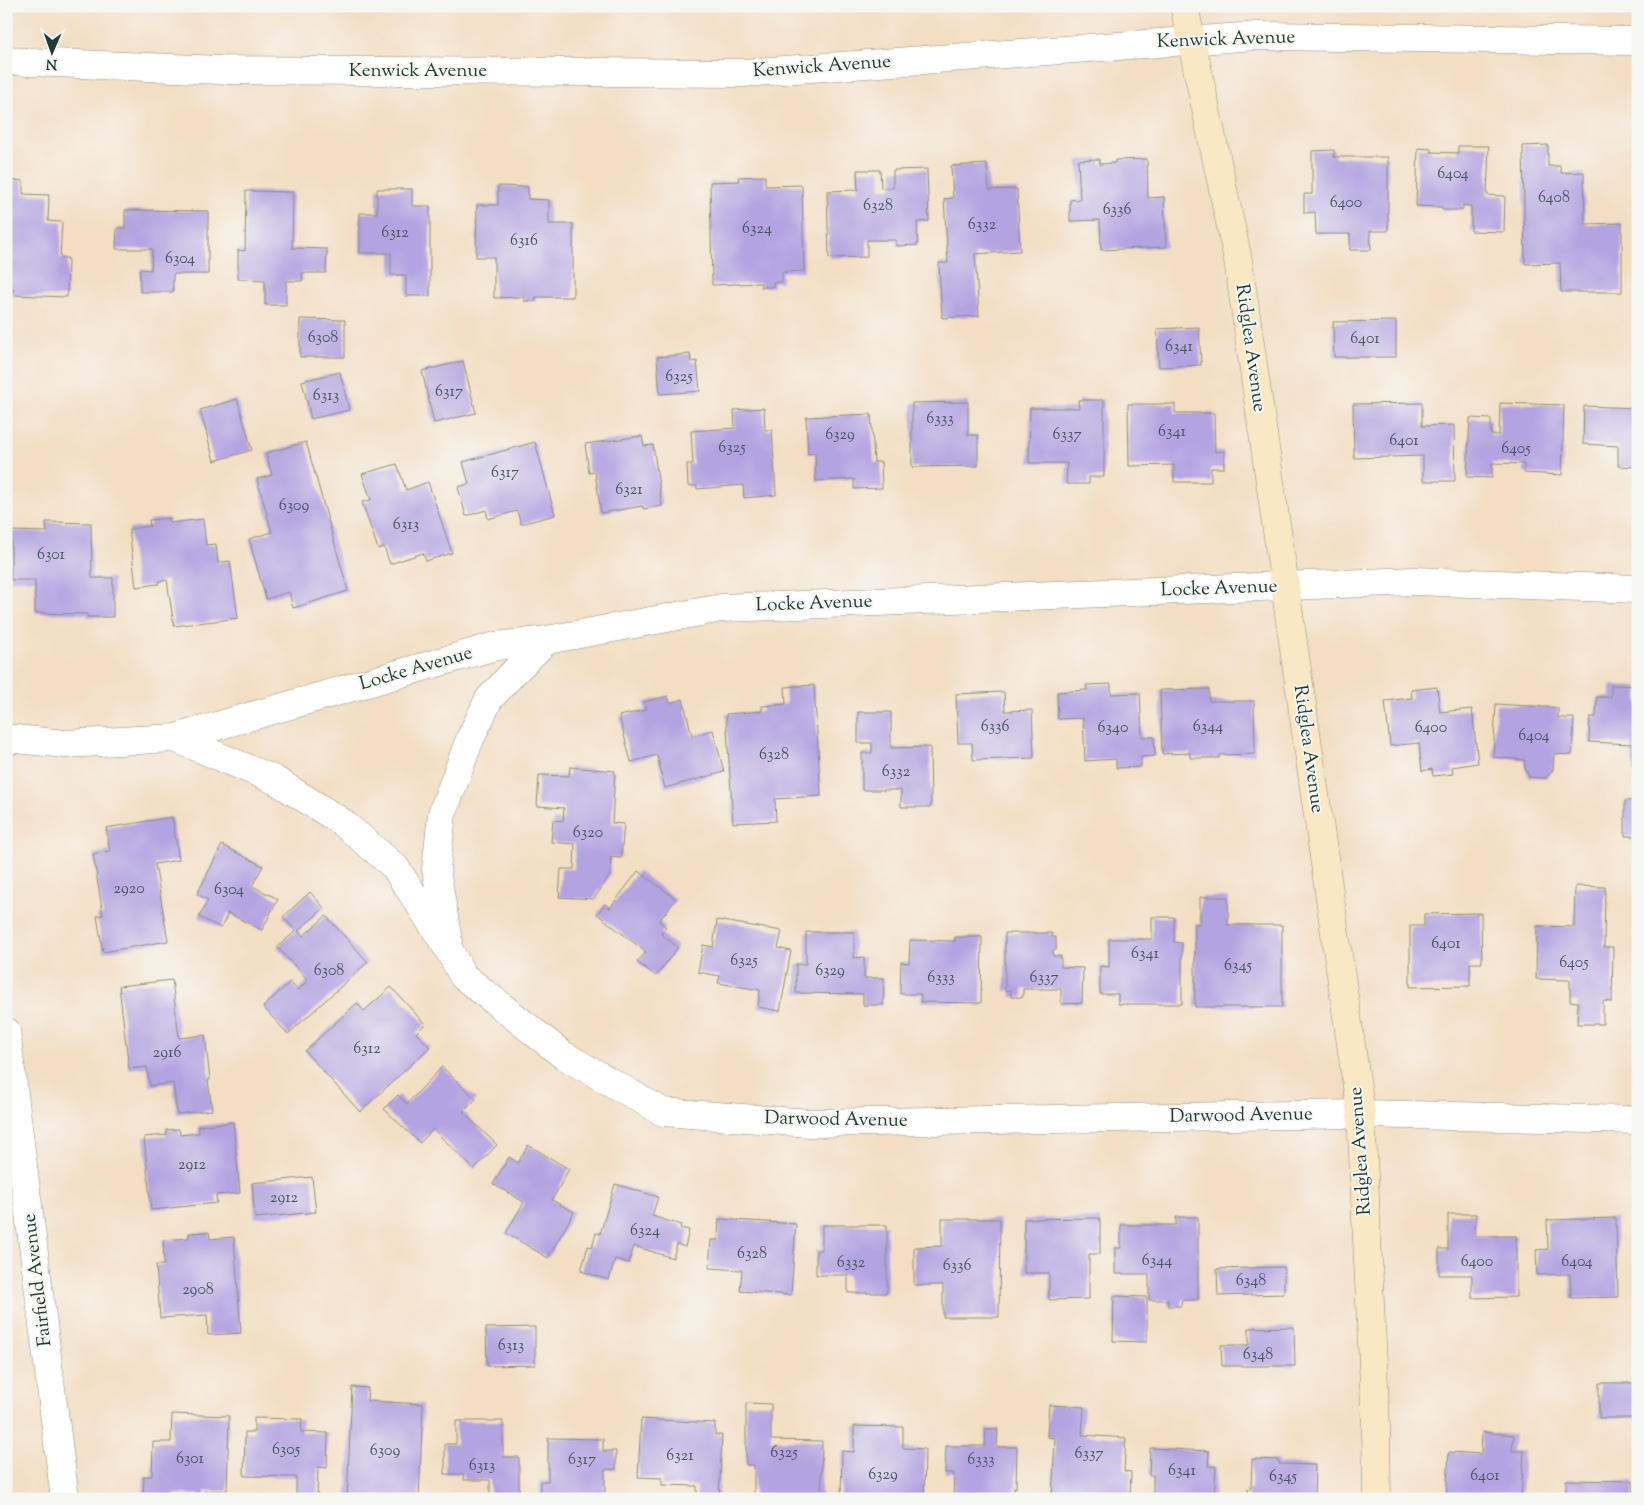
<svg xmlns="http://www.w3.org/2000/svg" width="1644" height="1505" font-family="'Sorts Mill Goudy',serif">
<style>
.building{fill:#b3a3e1}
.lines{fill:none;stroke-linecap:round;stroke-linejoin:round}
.street-casing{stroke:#898e7c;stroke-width:29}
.secondary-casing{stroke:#898e7c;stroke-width:29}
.street{stroke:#fff;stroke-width:28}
.secondary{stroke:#fae7c3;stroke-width:28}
.labels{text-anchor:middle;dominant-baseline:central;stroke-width:4;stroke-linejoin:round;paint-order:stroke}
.number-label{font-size:16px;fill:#44565f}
.street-label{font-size:19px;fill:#1f3d34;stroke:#f6f6f2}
</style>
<rect width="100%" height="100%" fill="#f6f6f2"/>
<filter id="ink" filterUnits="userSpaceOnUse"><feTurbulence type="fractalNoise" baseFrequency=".02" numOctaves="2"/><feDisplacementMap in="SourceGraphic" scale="10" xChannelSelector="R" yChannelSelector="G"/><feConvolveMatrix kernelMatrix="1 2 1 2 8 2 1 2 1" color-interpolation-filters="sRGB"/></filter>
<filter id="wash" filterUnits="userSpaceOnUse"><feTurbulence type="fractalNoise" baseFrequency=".0096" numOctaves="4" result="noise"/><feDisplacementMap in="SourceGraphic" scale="20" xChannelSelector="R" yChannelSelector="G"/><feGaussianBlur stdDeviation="1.12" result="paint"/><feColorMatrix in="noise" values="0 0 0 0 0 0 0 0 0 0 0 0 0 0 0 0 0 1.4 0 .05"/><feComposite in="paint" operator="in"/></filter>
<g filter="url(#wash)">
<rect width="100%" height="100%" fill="#f3dec3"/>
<g id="blocks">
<path class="building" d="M1548 145V166H1560L1561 173 1584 172 1585 224 1622 223V292H1561L1560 263 1525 264 1523 146Z
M1458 146H1489L1487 195 1505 196 1504 232 1471 231V206L1463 205V210H1442V207L1416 206 1418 148 1431 149V152L1458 153Z
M1334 150V157H1388V231H1370L1371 250H1350V234H1316L1315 212 1304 213V194H1312V151Z
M1099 159 1100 164 1115 163V160L1147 159 1148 198 1164 197 1166 247 1101 250 1100 220 1070 221V200L1080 199 1078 160Z
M987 164 989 190 1017 189 1020 251 975 254 979 316 942 318 939 263H948L944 199 953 198 951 166Z
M927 169 929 221 917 222 918 245 896 246V240H867V257L829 258 827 191 858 190 857 170H880L881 188H893V170Z
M765 176V186L802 185 804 271 782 272V282H773V287H761V283L712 285 710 182 739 181 738 177Z
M6 180 23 181V194L49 195 48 221 62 222 60 258H68L67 297 13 295 14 289H6Z
M498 186 528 187V199L549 200V224H573V297H536V301H524V297L494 298V257H476L477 205H498Z
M377 189H412V206H430V296H406V275H391V253H360V213H377Z
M246 191 293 192 292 248 327 249 326 273H302V281H286V305H265V280L238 279V250L245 251Z
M125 210 208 211V274H173V292H140V269L151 270 152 249H116L117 228H125Z
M300 319 345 320V357H300Z
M1396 321V357H1334L1333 322Z
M1199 327 1201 365 1159 367 1157 329Z
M690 354 691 362 697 361 700 391 660 394 657 357Z
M463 361 476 413 434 423 422 371Z
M340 372 349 410 311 419 302 381Z
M237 399 252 450 214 461 200 410Z
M1078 400H1104V477H1089V484H1066L1067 463H1029L1030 408H1079Z
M968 402V435H978V466L912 467V403Z
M1422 403V426L1454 425 1455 481H1423V456L1354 458 1353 404Z
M1500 403 1564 405 1562 475 1524 473V464L1492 463V478L1467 477 1470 418 1491 419V435H1499Z
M1128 404H1175V413H1214L1215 452 1224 451V468H1211V482H1174V465L1129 466Z
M1584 406 1638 408V467L1618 466V446L1583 444Z
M764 408 765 430H772L776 495 744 498 743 485 697 489V486H688L687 464H693L691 431 735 428 734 410Z
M871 414 874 462H881L882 488 854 489V479L816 481 815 453 808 454 806 417Z
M642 436 644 446 653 445 662 506 643 509V506L601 513 595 472 589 473 585 444Z
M306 442 348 591 293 608 289 592 266 599 249 539 272 532 257 479 272 475 266 453Z
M535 442 555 515 521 524 517 511 488 519 486 510 466 516 458 487 469 484 463 462Z
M397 464 406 490 428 482 452 553 426 561 423 553 390 564 384 547 378 549 362 502 371 500 362 474Z
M169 518 170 523 203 519 206 545 216 544 218 563 230 561 238 618 174 626 167 580 159 581V584L136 587 129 529 150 526 149 520Z
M46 522 91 523 92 578H113V617H87V614L35 613V580H11V531L47 532Z
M1111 684V694L1140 693 1142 737H1154L1155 756 1141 757V767L1116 768V759L1085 761 1083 718 1058 719 1057 692 1087 690 1086 685Z
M814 685 821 796 775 799 776 821 733 823 726 714 762 711V706L786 704 785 687Z
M1611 685 1638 686V765H1632V744L1589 742 1590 717H1596L1597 697H1611Z
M1437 687 1440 712 1472 709 1478 763 1452 767 1453 774 1433 776 1432 769 1422 771 1419 743 1390 746 1385 701 1412 698 1411 690Z
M1209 689V701H1254L1255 754 1220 755 1219 758H1190V753L1162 754 1160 690Z
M1004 692 1005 711 1032 710 1034 758 973 760 972 743H958L956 694Z
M668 696 670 703 683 699 692 736 713 730 724 772 665 788 657 755 631 762 619 716 646 710 644 702Z
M1496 704 1558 708V718H1574L1572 755 1554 754 1553 770 1546 778 1529 777 1525 768V760L1493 757Z
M858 712H891V748L930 747 931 807H901V790H862V753H872V743H858Z
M570 767 615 771 612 823 624 824 621 858 611 857 610 875 594 899 559 897 561 869H574L575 844 551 842 553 820 563 821 564 808 537 806 539 775 569 776Z
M1638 800V836H1625V801Z
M172 817 179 860 155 864 168 941 103 952 97 916 103 915 93 854 110 851 106 828Z
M222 845 263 866 252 886 278 899 262 930 228 913 221 928 199 917 208 900 197 894Z
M638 871 676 899 659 921 666 927 661 934 678 947 656 976 637 962 646 952 597 914 605 904 610 908Z
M1575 886 1605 887 1604 947H1613L1612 1002 1603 1001V1024H1577L1578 1002 1570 1001V980L1536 979 1537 926 1574 927Z
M310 892 324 908 298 931 303 936 326 916 368 962 288 1034 263 1007 290 982 298 990 308 980 277 947 296 931 283 917Z
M1200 897H1228V925H1282V1007H1195V924H1200Z
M1481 913 1482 963H1470V986L1410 987V926H1424V914Z
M1152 917H1174V942L1182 943V1004H1118V994H1100V966L1109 967V939H1152Z
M717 920 782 931 778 948 791 951 780 1011 758 1007 760 990 718 983 720 976 698 972 703 945 713 947Z
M806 932H854V958L864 957V978H884L883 1005H863V994L796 993V964H806Z
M1005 933H1052V937H1056V950H1053V956H1061V967L1083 968 1082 1003 1061 1004V989H1023V997H1011V990L1005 991Z
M955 937H982L981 1003 921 1002V994H900L901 962 909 963 910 940 955 941Z
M172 980 179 1038 205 1035 210 1080H208L212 1110 177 1114 173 1083 150 1086 147 1067 129 1069 119 986Z
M391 987 425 1024 416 1033 430 1047 360 1112 305 1051 357 1003 364 1011Z
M442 1067 476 1099 463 1112 497 1145 474 1169 433 1129 420 1143 384 1109 398 1095 407 1104Z
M233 1122 240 1193 216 1195 217 1203 151 1210 144 1137 167 1135 166 1130 179 1129 180 1135 199 1133 198 1126Z
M528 1145 569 1169 552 1200 574 1212 548 1258 506 1233 524 1202 493 1184 509 1157 518 1163Z
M312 1177 316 1212 255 1218 252 1183Z
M615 1184 658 1197 652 1216 681 1225 680 1228 689 1230 685 1247 677 1244 673 1258 634 1246 629 1263 615 1259 609 1280 581 1271 588 1246 592 1247 596 1233 600 1234Z
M1448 1214H1476L1475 1236H1516V1297L1472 1298V1275H1439V1249H1448Z
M1176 1217H1198V1300H1182L1181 1306H1168V1300H1149V1274H1115V1248H1121V1225H1176Z
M1100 1218V1254H1089V1299L1049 1300V1273H1024V1219Z
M1616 1218 1618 1297 1571 1298 1570 1274 1537 1275 1536 1250 1548 1249 1547 1220Z
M719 1219 796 1224 791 1295 740 1291 742 1270 709 1268 711 1240H718Z
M942 1219H1000L999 1317H943V1285H914V1247L942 1246Z
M822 1225H887V1293H848V1275H816V1250H822Z
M209 1232 210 1239 234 1237 241 1333 208 1335 207 1315 160 1318 156 1265H164L163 1240 189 1238V1233Z
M1284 1267V1294L1218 1296 1217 1269Z
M1114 1296 1147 1297V1342L1113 1341Z
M535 1327V1365L487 1366 486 1328Z
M1294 1327 1295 1366H1222L1221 1345H1249V1328Z
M1599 1383H1638V1418H1599Z
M352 1387 368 1388 367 1401 423 1404 419 1499H347Z
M746 1403 771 1404V1440L822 1441 821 1499H754V1465H746Z
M1049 1405 1084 1407 1082 1435 1126 1438 1124 1471 1131 1472 1130 1499H1052L1055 1438 1047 1437Z
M172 1414 229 1416 227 1491H205V1495L174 1494V1499H143L144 1476H152L153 1442H171Z
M254 1418 302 1419 301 1432 328 1433 327 1468 318 1467 317 1499H296V1477L244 1476 245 1432H254Z
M641 1419 715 1423V1435H722L719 1499H697V1486L662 1485V1478L638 1477Z
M456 1421H503V1457H519V1499H490V1480H464L463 1474H445V1444H456Z
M854 1426 903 1427V1448L925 1449 924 1499H841L842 1451 854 1452Z
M986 1429H998L997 1447H1017L1016 1488 1014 1487V1499H953L954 1473H945L946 1446H985Z
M1482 1432 1514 1435 1512 1451H1524L1521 1499H1446L1449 1452 1481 1454Z
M548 1438 603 1439V1451H616V1469L605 1470V1499H540V1481H548Z
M1150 1448 1209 1451 1208 1466 1216 1467 1214 1499H1153V1475H1149Z
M1252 1459 1279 1460V1464L1315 1465 1314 1499H1248V1489H1251Z
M1566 1480 1633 1481V1499H1566Z"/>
</g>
</g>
<g filter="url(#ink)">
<use href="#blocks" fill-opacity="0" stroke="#898e7c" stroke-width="1"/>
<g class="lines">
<g class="street-casing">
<path id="street" d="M6 61 220 70 743 73 1256 36 1638 41
M6 738 65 744 175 738 496 646 547 640 722 608 1415 581 1638 589
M175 738 275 780 342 822 395 867 449 950 463 976 563 1055 663 1112 810 1123 1361 1114 1638 1120
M448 941 436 869 442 814 470 739 489 699 516 670 547 640
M6 1031 65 1499"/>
</g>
<g class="secondary-casing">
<path id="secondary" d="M1184 6 1238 260 1361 1114 1376 1428 1377 1499"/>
</g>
<use href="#street" class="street"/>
<use href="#secondary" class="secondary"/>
</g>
</g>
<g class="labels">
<g class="number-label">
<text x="1453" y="174">6404</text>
<text x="1554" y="198">6408</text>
<text x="1346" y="203">6400</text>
<text x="878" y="206">6328</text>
<text x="1117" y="210">6336</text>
<text x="982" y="225">6332</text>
<text x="757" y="229">6324</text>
<text x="395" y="233">6312</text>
<text x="524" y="241">6316</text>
<text x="180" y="259">6304</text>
<text x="323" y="338">6308</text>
<text x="1365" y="339">6401</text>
<text x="1179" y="347">6341</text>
<text x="679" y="377">6325</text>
<text x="449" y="392">6317</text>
<text x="326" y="396">6313</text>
<text x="940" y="419">6333</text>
<text x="1172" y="432">6341</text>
<text x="840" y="435">6329</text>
<text x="1067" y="435">6337</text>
<text x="1404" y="441">6401</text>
<text x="732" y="448">6325</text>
<text x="1516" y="449">6405</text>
<text x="505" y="473">6317</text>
<text x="629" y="490">6321</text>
<text x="294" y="506">6309</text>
<text x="406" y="525">6313</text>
<text x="51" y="555">6301</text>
<text x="995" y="727">6336</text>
<text x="1208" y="727">6344</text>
<text x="1113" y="728">6340</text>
<text x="1431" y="728">6400</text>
<text x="1534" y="736">6404</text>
<text x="774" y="755">6328</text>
<text x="896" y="772">6332</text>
<text x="588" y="833">6320</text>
<text x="129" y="889">2920</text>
<text x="229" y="890">6304</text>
<text x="1446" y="944">6401</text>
<text x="1145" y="954">6341</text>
<text x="744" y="961">6325</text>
<text x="1574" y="963">6405</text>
<text x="1238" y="966">6345</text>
<text x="329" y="971">6308</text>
<text x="830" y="971">6329</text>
<text x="941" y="978">6333</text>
<text x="1044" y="978">6337</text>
<text x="367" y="1049">6312</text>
<text x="167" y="1053">2916</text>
<text x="192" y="1165">2912</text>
<text x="284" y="1198">2912</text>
<text x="645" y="1231">6324</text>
<text x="752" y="1254">6328</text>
<text x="1157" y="1261">6344</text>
<text x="1477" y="1262">6400</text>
<text x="1577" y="1262">6404</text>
<text x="851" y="1263">6332</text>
<text x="957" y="1266">6336</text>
<text x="1251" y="1281">6348</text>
<text x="198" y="1290">2908</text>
<text x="511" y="1346">6313</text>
<text x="1258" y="1355">6348</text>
<text x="286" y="1450">6305</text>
<text x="385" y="1451">6309</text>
<text x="784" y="1453">6325</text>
<text x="1089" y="1454">6337</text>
<text x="680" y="1456">6321</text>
<text x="190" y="1459">6301</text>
<text x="582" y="1460">6317</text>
<text x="981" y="1460">6333</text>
<text x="482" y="1466">6313</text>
<text x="1182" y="1471">6341</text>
<text x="883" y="1475">6329</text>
<text x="1485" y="1476">6401</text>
<text x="1283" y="1477">6345</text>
</g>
<g class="street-label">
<text transform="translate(1226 40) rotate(-2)">Kenwick Avenue</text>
<text transform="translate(822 67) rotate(-4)">Kenwick Avenue</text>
<text x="418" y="71">Kenwick Avenue</text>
<text transform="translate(1250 348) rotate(82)">Ridglea Avenue</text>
<text transform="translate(1219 589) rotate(-2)">Locke Avenue</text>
<text transform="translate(814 604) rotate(-2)">Locke Avenue</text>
<text transform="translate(416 669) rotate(-16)">Locke Avenue</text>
<text transform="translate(1308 749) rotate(82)">Ridglea Avenue</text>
<text transform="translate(1241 1116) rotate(-1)">Darwood Avenue</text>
<text transform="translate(836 1120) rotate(1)">Darwood Avenue</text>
<text transform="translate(1361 1151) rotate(-94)">Ridglea Avenue</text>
<text transform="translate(38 1280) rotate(-97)">Fairfield Avenue</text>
</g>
</g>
<rect width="1644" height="1505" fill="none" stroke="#f6f6f2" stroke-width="25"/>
<g transform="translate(52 52) rotate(182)" stroke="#f6f6f2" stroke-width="4" paint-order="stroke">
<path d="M0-4L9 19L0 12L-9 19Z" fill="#1f3d34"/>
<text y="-8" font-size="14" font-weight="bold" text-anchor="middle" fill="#1f3d34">N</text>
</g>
</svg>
